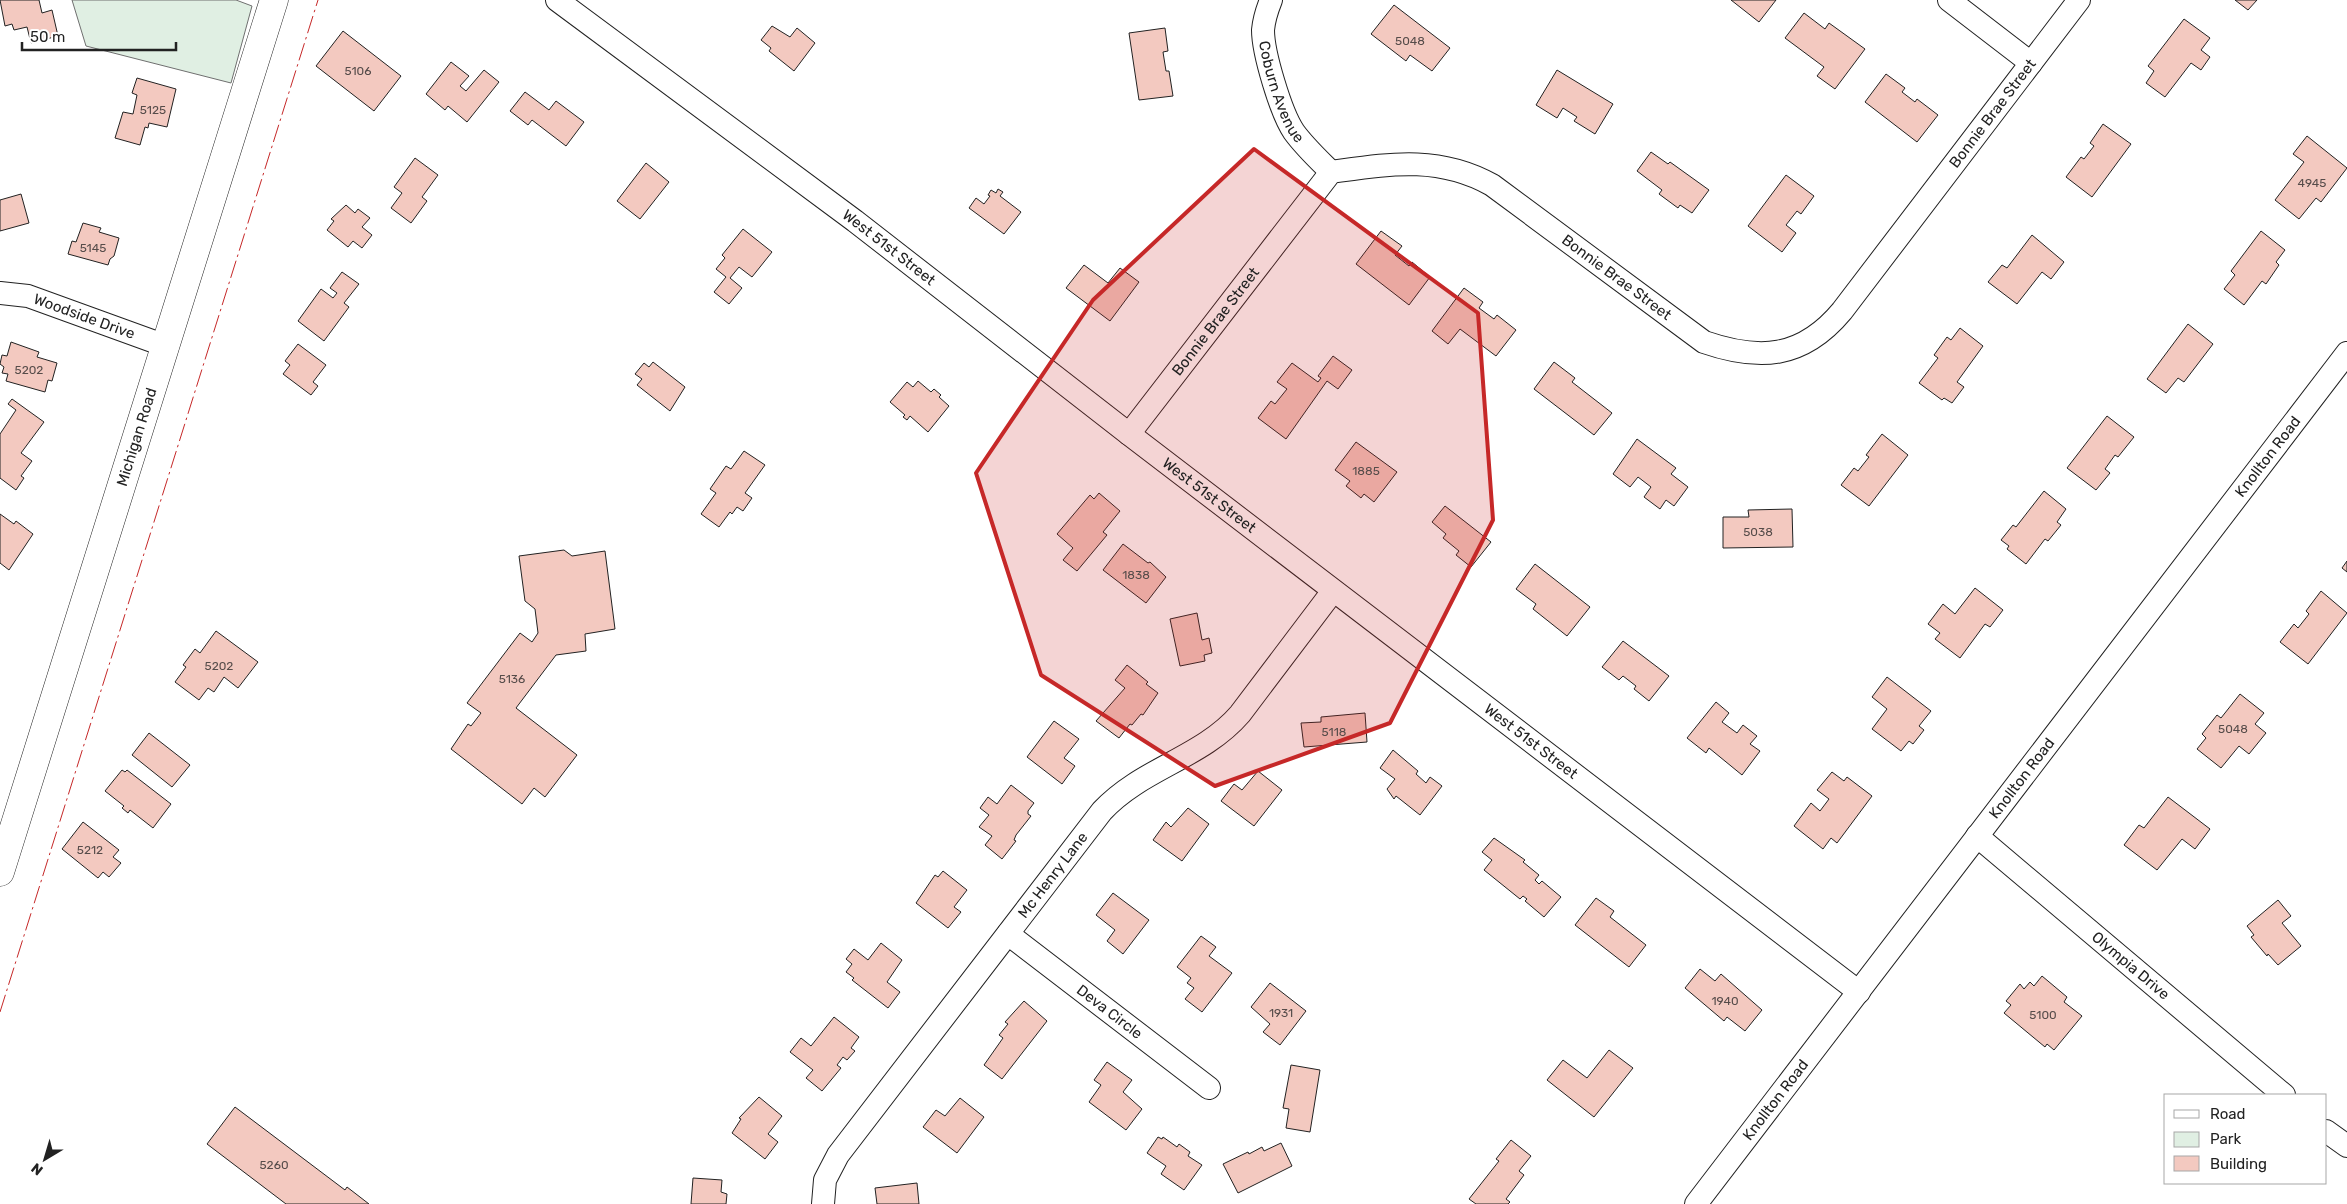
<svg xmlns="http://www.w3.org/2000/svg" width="2347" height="1204" font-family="Rubik,sans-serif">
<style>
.green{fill:#e0efe3;stroke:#6f6f6f}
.building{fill:#f3c9c0;stroke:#222}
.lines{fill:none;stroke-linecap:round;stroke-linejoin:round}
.minor-casing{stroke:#222;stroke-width:24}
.major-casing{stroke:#222;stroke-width:29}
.minor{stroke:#fff;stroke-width:22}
.major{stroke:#fff;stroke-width:28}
.power{stroke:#c62828;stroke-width:1;stroke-dasharray:18 4 2.5 4;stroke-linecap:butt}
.marked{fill:#c62828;fill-opacity:0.2;stroke:#c62828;stroke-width:4;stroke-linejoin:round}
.labels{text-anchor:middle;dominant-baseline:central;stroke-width:4;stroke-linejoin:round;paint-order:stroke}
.number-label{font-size:12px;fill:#564c4a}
.street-label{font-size:15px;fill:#222;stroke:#fff}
</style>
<rect width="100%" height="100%" fill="#fff"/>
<path class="green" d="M72 0H236L252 6 231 83 86 46Z"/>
<path class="building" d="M0 0H39L42 13 52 10 58 36 31 43 27 27 14 30 12 24 5 26Z
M1731 0H1776L1759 22Z
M2235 0H2257L2248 10Z
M1394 5 1450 48 1432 71 1410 55 1406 61 1371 34Z
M1804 13 1825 29 1829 23 1865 49 1835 89 1817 76 1824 67 1785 38Z
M2184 19 2210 38 2201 50 2210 57 2201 70 2191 63 2165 97 2146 83 2154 71 2148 66Z
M772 26 790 37 797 28 815 43 794 71 769 51 771 48 761 40Z
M1165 28 1168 51 1163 52 1166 71H1169L1173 96 1139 100 1129 33Z
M343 31 401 76 374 111 316 66Z
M451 62 469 76 460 86 466 91 484 70 499 82 467 122 448 106 445 110 426 94Z
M1557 70 1613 104 1595 134 1574 121 1577 117 1563 108 1557 118 1536 105Z
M1886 74 1905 88 1902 92 1915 102 1917 99 1938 115 1917 142 1865 102Z
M137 78 176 89 167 127 149 123 148 128 145 127 140 145 115 138 123 112 133 114 137 95 132 93Z
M525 92 549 110 556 101 584 122 566 146 532 120 528 125 510 111Z
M2103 124 2131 144 2092 197 2066 177 2081 157 2084 159 2094 146 2090 143Z
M2307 136 2347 168 2321 202 2316 198 2299 219 2275 200 2304 162 2293 154Z
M1651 152 1668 164 1670 162 1709 190 1692 213 1680 205 1678 208 1659 194 1662 190 1637 171Z
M415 158 438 175 422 197 427 201 411 223 391 208 402 193 394 187Z
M646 163 669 182 640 219 617 201Z
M1786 175 1814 196 1801 214 1797 211 1786 225 1796 233 1782 252 1748 226Z
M998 189 1003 192 1000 196 1021 212 1004 234 969 208 976 198 984 204 990 196 988 195 991 190 996 193Z
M21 194 29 223 0 231V200Z
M346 205 355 213 358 209 370 218 362 227 372 235 362 248 353 241 348 247 327 230 334 221 331 219Z
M83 223 101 228 99 232 119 238 114 256 110 259 108 265 68 254 72 241 76 242Z
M743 229 772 252 752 277 739 267 730 278 742 288 729 304 714 292 726 277 716 269 725 258 722 255Z
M1381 231 1402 246 1395 255 1409 266 1412 262 1430 277 1409 305 1356 264Z
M2261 231 2285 250 2276 262 2279 265 2266 284 2262 281 2244 305 2224 289 2235 275 2231 271Z
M2032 235 2064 262 2051 279 2042 272 2017 304 1988 282 2002 265 2007 268Z
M1084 265 1108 283 1120 268 1139 282 1110 321 1066 288Z
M342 272 359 284 344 303 349 307 324 341 298 321 321 289 333 298 337 293 330 288Z
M1464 288 1483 302 1479 308 1494 319 1497 315 1516 330 1496 356 1460 329 1448 344 1432 331Z
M2188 324 2213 344 2184 382 2178 378 2166 393 2147 379Z
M1960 328 1983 346 1957 382 1964 387 1952 403 1944 398 1942 400 1919 383 1938 358 1934 355 1947 337 1951 340Z
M11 342 39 352 37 357 57 363 52 381 48 380 45 392 6 381 8 374 2 373 4 367 0 364 2 355 7 356Z
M298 344 326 365 313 382 318 386 311 395 283 374 290 365 285 361Z
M1333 356 1352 370 1338 389 1327 381 1286 439 1258 418 1271 401 1275 404 1287 389 1277 382 1292 363 1318 382 1321 378 1318 376Z
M653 362 685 387 670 411 637 385 642 379 635 374 644 363 649 367Z
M1554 362 1575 378 1572 382 1612 413 1594 435 1534 389Z
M918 381 931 392 934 389 941 395 939 397 949 406 928 432 910 416 907 420 903 417 905 415 890 402 907 382 913 387Z
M12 399 44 422 21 453 32 461 21 476 24 478 16 490 0 478V434L16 410 8 404Z
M2107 416 2134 437 2118 457 2115 455 2105 469 2110 473 2096 490 2067 468Z
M1882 434 1908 455 1869 506 1841 485 1854 468 1858 471 1869 457 1866 455Z
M1637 439 1676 468 1671 474 1688 487 1674 506 1666 500 1660 509 1644 497 1651 487 1638 477 1630 487 1613 474Z
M1356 442 1397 472 1374 502 1364 494 1361 498 1346 486 1350 481 1335 470Z
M744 451 765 465 745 493 752 498 743 511 737 507 732 514 730 512 719 527 701 514 716 493 710 489 726 466 731 469Z
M2044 491 2066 509 2057 522 2061 525 2048 541 2045 539 2026 564 2007 549 2009 546 2001 540 2013 525 2016 527Z
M1099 493 1120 511 1103 532 1107 535 1077 571 1063 560 1073 548 1057 534 1090 495 1094 499Z
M1445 506 1491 542 1471 567 1456 555 1459 551 1443 538 1446 534 1432 522Z
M1792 509 1793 547 1723 548V517H1749L1748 510Z
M0 514 14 524 16 521 33 534 9 570 0 563Z
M1123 544 1148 563 1150 562 1166 577 1146 603 1103 570Z
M564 550 572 556 605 551 615 629 585 634 586 651 556 655 516 708 577 755 545 797 534 788 522 804 451 749 468 724 471 726 481 713 467 703 520 633 532 642 538 633 535 609 525 601 519 556Z
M2347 561V572L2342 568Z
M1535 564 1590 607 1567 636 1533 609 1536 604 1516 589Z
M1975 588 2003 610 1990 627 1985 624 1960 658 1935 639 1940 633 1928 624 1943 604 1955 614Z
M2321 591 2347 613 2308 664 2280 642 2294 624 2298 628 2309 614 2306 611Z
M1197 613 1202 640 1209 638 1212 653 1204 655 1205 661 1180 666 1170 619Z
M216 631 258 662 238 688 224 677 214 692 208 688 199 700 175 682 186 667 183 665 195 649 200 653Z
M1623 641 1669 676 1649 701 1634 689 1636 686 1623 676 1619 680 1602 667Z
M1127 665 1148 682 1146 684 1158 693 1143 715 1141 714 1132 725 1130 724 1119 738 1096 721 1125 688 1115 680Z
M1887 677 1931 711 1919 726 1924 730 1913 744 1909 741 1901 751 1872 729 1887 709 1872 697Z
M2240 694 2264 713 2255 724 2266 733 2249 754 2239 746 2221 768 2197 749 2206 738 2202 734 2217 715 2221 718Z
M1716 702 1729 713 1722 722 1737 733 1743 725 1757 736 1750 744 1760 751 1742 775 1709 748 1706 753 1687 738Z
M1365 713 1367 742 1304 747 1301 723 1321 722V717Z
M1054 721 1079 739 1064 758 1075 766 1062 784 1027 757Z
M149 733 190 765 172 787 132 755Z
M1393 750 1418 771 1416 774 1426 783 1430 777 1442 786 1420 815 1396 796 1394 799 1387 789 1395 779 1380 768Z
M122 770 125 772 127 770 171 804 153 828 130 810 128 813 122 808 124 806 105 791Z
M1258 771 1282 790 1254 826 1221 801 1234 784 1242 790Z
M1832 772 1844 781 1847 777 1872 796 1837 843 1831 838 1823 849 1794 826 1811 803 1820 811 1829 799 1817 790Z
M1011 785 1034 803 1028 811V814L1031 816 1016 835 1014 840 1016 841 1002 859 985 845 992 836 979 827 989 815 980 808 988 797 997 804Z
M2168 797 2210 829 2195 849 2182 839 2157 870 2124 845 2139 825 2144 828Z
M1188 808 1209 824 1182 861 1153 840 1166 822 1171 827Z
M83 822 119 850 113 857 121 863 109 877 103 872 98 878 62 849Z
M1494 838 1525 860 1523 862 1539 875 1535 880 1539 884 1542 881 1561 897 1544 917 1525 901 1527 899 1523 896 1520 899 1484 870 1492 860 1482 852Z
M943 871 967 890 954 907 961 912 948 928 916 903 935 875 938 877Z
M1113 893 1149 920 1123 954 1107 941 1115 930 1096 915Z
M1596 898 1614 911 1610 917 1646 945 1629 967 1575 925Z
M2278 900 2291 916 2282 923 2301 946 2278 965 2268 954 2267 956 2251 937 2254 935 2247 926Z
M1201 936 1216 947 1209 956 1232 973 1202 1012 1185 999 1194 988 1187 983 1191 978 1177 967Z
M881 943 902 960 887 982 900 992 888 1008 852 980 854 978 846 972 852 964 846 959 854 949 868 960Z
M1700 969 1715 981 1721 974 1762 1010 1745 1031 1727 1017 1724 1021 1685 988Z
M2042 976 2067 997 2064 1002 2082 1016 2054 1050 2047 1044 2045 1047 2004 1013 2011 1005 2006 1001 2020 984 2024 989 2030 982 2034 986Z
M1270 983 1306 1011 1280 1045 1263 1032 1270 1024 1251 1007Z
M1024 1001 1047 1021 1002 1079 984 1065 1003 1038 999 1035 1008 1024 1005 1022Z
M834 1017 859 1037 851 1048 855 1051 847 1060 843 1057 837 1065 841 1068 822 1091 806 1078 813 1070 790 1052 801 1038 811 1046Z
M1609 1050 1633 1068 1594 1117 1547 1080 1563 1060 1587 1078Z
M1107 1062 1132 1080 1123 1092 1142 1109 1126 1130 1089 1102 1101 1085 1094 1080Z
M1291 1065 1320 1070 1310 1132 1286 1128 1289 1109 1283 1108Z
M759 1097 782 1116 768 1134 778 1142 765 1159 732 1133 741 1119 739 1118Z
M960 1098 984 1117 957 1153 923 1127 936 1110 945 1116Z
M235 1107 345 1190 347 1187 369 1204H286L207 1144Z
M1158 1137 1162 1139 1163 1137 1177 1147 1179 1144 1190 1152 1188 1156 1202 1165 1184 1190 1161 1174 1166 1166 1147 1153Z
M1511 1140 1531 1156 1519 1171 1524 1175 1506 1199 1510 1202 1508 1204H1476L1469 1199 1499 1161 1496 1159Z
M1281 1143 1292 1166 1238 1193 1223 1164 1248 1152 1249 1154 1262 1147 1264 1151Z
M693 1178 722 1180 721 1192 727 1194 726 1204H691Z
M917 1183 919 1204H877L875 1188Z"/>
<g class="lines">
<g class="minor-casing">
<g id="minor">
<path id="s1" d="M557 0 855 221 1129 434 1859 992"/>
<path id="s2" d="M1271 0C1267 10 1264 19 1263 30 1263 53 1281 113 1294 132 1305 147 1318 159 1331 172"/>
<path d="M1949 0 2031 63"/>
<path id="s3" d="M0 293 28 296 166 346"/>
<path id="s4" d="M1129 434 1331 172C1389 164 1438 155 1492 185L1704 342C1759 361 1802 359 1842 311L2079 0"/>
<path id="s5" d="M1977 836 2284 1095"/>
<path id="s6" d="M1008 934 1209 1088"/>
<path d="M2326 1131 2347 1146"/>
<path id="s7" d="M823 1204 825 1180 838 1155 1102 811C1142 768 1202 758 1240 714L1333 591"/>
<path id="s8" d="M1696 1204 2347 353"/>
</g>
</g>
<g class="major-casing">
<g id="major">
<path id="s9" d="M0 872 274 0"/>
</g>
</g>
<use href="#minor" class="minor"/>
<use href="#major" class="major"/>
<path class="power" d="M0 1012 318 0"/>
</g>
<path class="marked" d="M1254 149 1478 313 1493 520 1390 723 1215 786 1041 675 976 473 1093 300Z"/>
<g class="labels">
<g class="number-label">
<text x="1410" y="41">5048</text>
<text x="358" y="71">5106</text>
<text x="153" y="110">5125</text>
<text x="2312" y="183">4945</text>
<text x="93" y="248">5145</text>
<text x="29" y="370">5202</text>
<text x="1366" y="471">1885</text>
<text x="1758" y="532">5038</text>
<text x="1136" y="575">1838</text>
<text x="219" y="666">5202</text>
<text x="512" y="679">5136</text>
<text x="2233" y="729">5048</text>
<text x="1334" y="732">5118</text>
<text x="90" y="850">5212</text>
<text x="1725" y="1001">1940</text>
<text x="1281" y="1013">1931</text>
<text x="2043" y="1015">5100</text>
<text x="274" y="1165">5260</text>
</g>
<g class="street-label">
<text stroke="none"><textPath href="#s2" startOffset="96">Coburn Avenue</textPath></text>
<text stroke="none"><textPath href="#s4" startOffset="1161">Bonnie Brae Street</textPath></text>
<text stroke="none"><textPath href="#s1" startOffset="414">West 51st Street</textPath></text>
<text stroke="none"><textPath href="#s4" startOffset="651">Bonnie Brae Street</textPath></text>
<text stroke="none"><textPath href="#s3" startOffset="88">Woodside Drive</textPath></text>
<text stroke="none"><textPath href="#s4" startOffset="142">Bonnie Brae Street</textPath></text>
<text stroke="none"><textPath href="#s9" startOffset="456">Michigan Road</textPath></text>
<text stroke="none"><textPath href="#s8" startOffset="941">Knollton Road</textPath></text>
<text stroke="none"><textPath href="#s1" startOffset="819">West 51st Street</textPath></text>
<text stroke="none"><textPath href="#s1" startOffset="1224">West 51st Street</textPath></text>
<text stroke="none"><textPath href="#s8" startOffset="536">Knollton Road</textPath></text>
<text stroke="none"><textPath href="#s7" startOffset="405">Mc Henry Lane</textPath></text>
<text stroke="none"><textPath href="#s5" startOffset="201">Olympia Drive</textPath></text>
<text stroke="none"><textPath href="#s6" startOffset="128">Deva Circle</textPath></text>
<text stroke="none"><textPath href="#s8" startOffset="131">Knollton Road</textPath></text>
</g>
</g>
<rect x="2164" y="1094" width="162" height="90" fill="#ffffff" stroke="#a7a7a7"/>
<rect x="2174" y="1110" width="25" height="8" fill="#ffffff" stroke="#a7a7a7"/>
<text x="2210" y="1119" font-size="15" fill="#222222">Road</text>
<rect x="2174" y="1132" width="25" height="15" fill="#e0efe3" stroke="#a7a7a7"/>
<text x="2210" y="1144" font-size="15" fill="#222222">Park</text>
<rect x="2174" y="1156" width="25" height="15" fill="#f3c9c0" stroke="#a7a7a7"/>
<text x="2210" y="1169" font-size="15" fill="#222222">Building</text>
<g transform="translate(45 1159) rotate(218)" stroke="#ffffff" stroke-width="4" paint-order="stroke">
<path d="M0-4L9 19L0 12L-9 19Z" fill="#222222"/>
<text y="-8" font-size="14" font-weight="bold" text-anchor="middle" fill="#222222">N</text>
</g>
<path d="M22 42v8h154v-8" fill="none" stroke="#222222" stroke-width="2.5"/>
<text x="30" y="42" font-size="15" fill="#222222" stroke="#ffffff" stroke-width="4" paint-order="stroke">50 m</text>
</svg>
